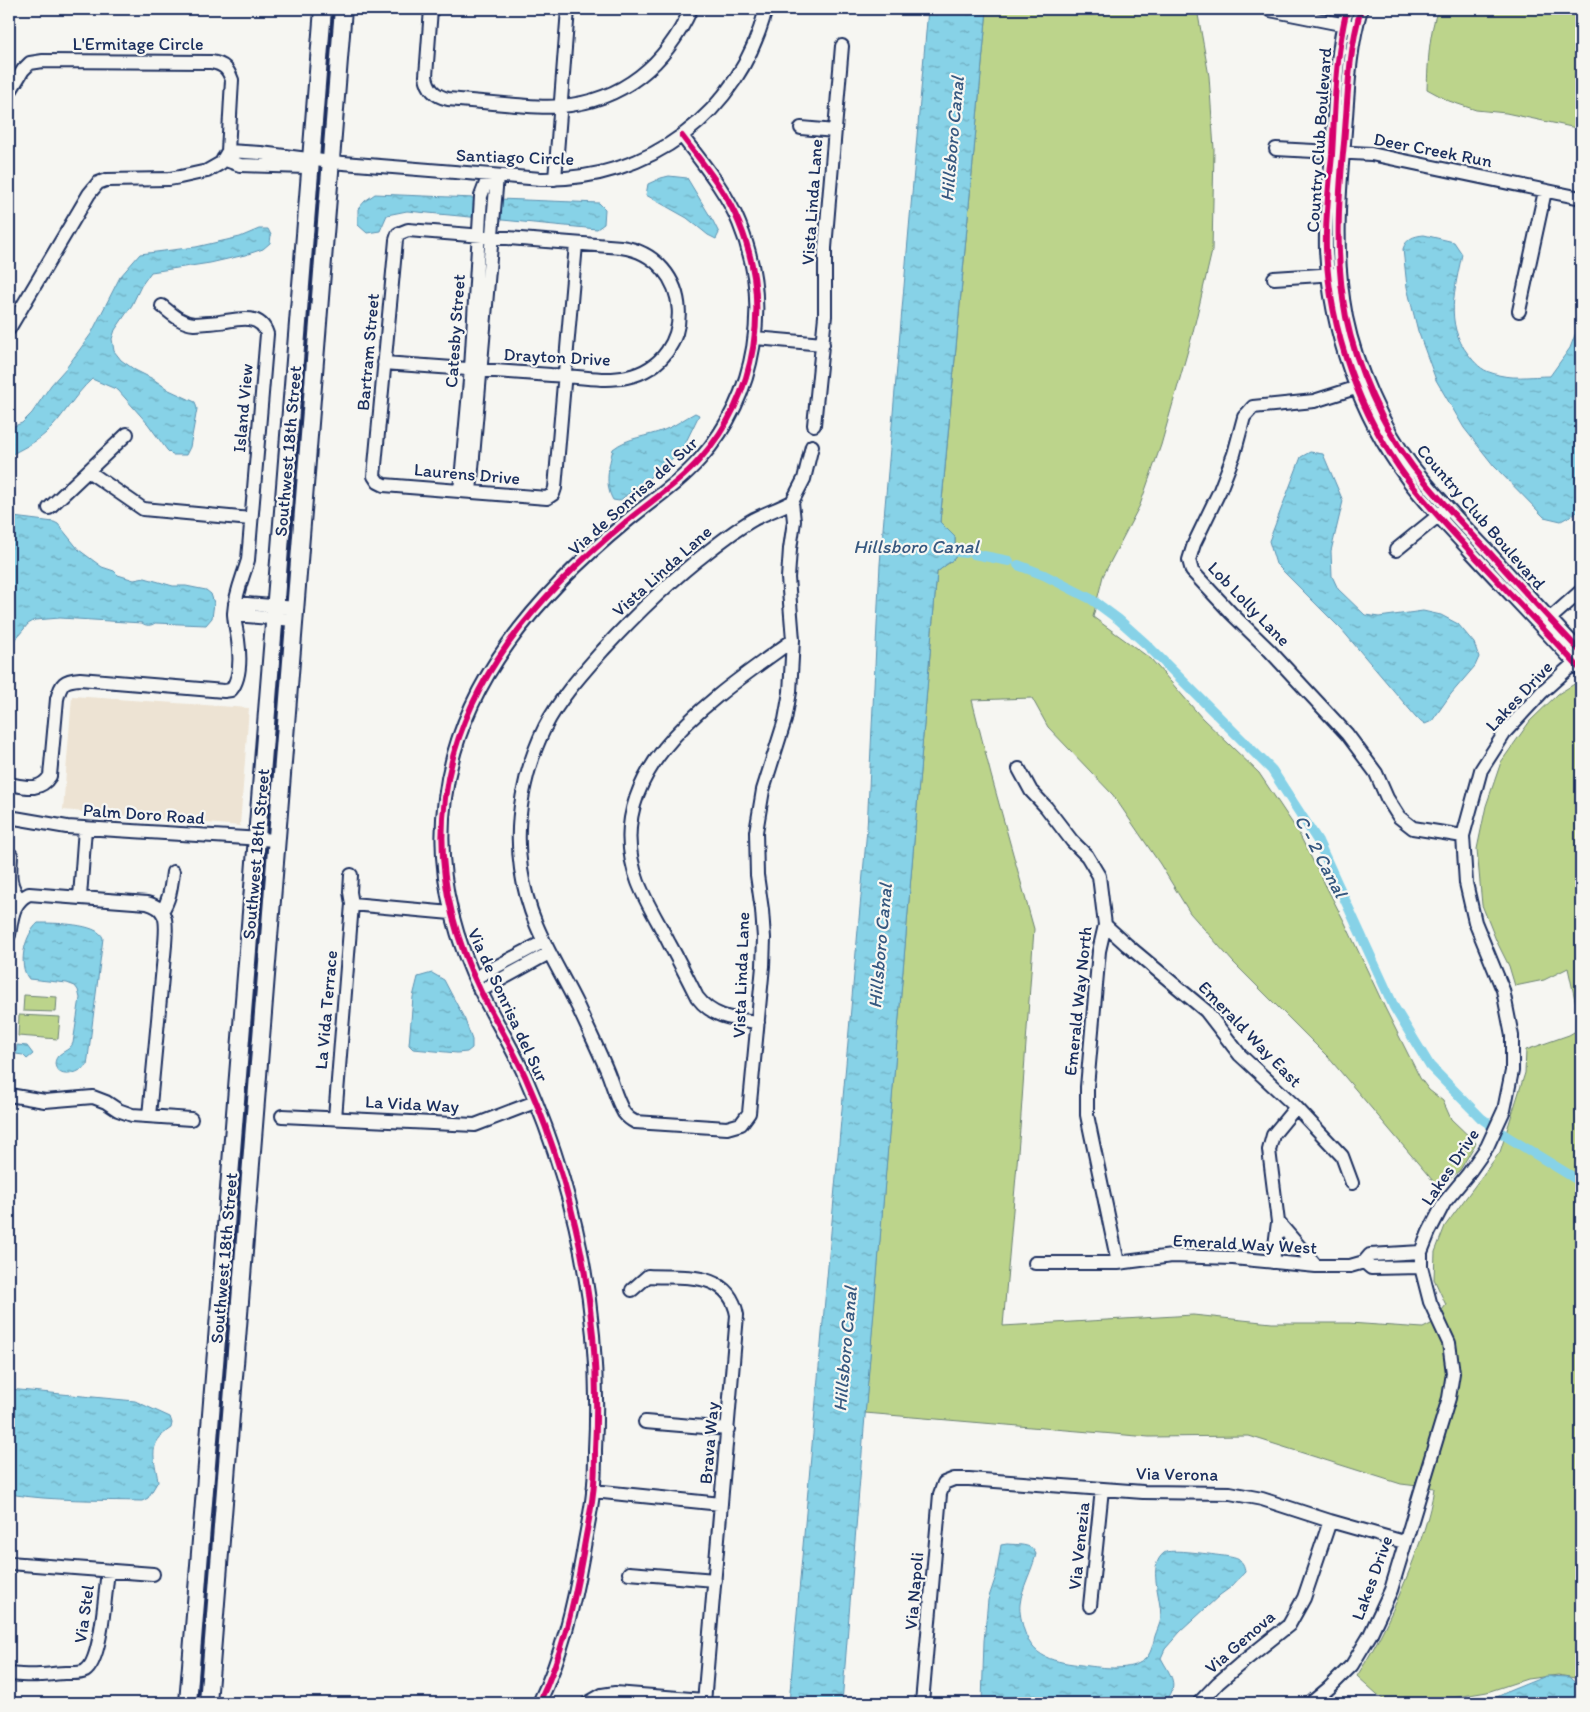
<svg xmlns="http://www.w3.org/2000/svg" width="1590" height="1712" font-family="Itim,sans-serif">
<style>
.built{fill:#ede3d3}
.grass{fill:#bcd48b;stroke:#6c8274}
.water{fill:url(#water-ripples);stroke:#5c91b0}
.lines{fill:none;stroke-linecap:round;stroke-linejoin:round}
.canal{stroke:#87d2e7;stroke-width:10}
.minor-casing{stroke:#1b2f5e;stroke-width:16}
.major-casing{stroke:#1b2f5e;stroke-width:20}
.minor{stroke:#f6f6f2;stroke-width:12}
.major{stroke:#f6f6f2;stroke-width:16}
.cycleway-casing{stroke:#f6f6f2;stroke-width:9}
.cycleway{stroke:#d6006c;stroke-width:6}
.labels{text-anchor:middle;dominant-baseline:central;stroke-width:4.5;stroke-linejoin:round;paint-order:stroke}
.street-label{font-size:18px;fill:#1b2f5e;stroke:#f6f6f2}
.water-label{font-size:19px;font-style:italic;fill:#365880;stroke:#f6f6f2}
</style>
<defs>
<pattern id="water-ripples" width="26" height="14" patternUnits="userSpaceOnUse" patternTransform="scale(1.25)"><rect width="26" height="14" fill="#87d2e7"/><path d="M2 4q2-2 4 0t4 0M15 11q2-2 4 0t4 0" fill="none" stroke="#6eabbe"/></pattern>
</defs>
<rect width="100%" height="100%" fill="#f6f6f2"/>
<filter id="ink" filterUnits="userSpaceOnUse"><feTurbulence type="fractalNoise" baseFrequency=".02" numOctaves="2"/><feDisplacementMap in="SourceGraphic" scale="10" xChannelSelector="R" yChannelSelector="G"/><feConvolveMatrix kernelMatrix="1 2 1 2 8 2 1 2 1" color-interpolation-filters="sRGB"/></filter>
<g filter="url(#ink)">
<path class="built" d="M72 696 249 708 240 826 63 810Z"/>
<path class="grass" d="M987 9H1197L1209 76 1214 149 1212 251 1192 336 1161 445 1140 505 1103 576 1093 617 1151 659 1202 718 1259 773 1297 830 1345 923 1385 1008 1420 1078 1429 1090 1443 1101 1451 1119 1476 1143 1460 1170 1439 1188 1328 1057 1233 962 1190 913 1160 864 1113 795 1048 727 1032 698 972 700 991 775 1034 929 1020 1129 1003 1326 1193 1315 1272 1323H1349L1423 1328 1431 1324 1446 1305 1434 1279 1435 1252 1445 1226 1500 1152 1525 1073 1526 1050 1569 1035 1581 1028V1683L1575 1678 1558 1675 1527 1679 1487 1692 1446 1699 1411 1700 1404 1703H1387L1357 1676C1379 1642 1395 1607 1410 1569 1420 1543 1430 1516 1434 1488L1401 1484 1249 1436 1149 1437 865 1413 937 572 955 558V537L940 523Z
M1438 9H1581V129L1506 113 1476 110 1449 101 1427 89C1428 62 1429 33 1438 9Z
M1576 683 1581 686V1027L1568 968 1544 980 1515 986 1509 966 1496 940 1482 905 1477 849 1486 806 1501 762 1530 721 1558 694Z
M24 995 57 997 56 1012 23 1011Z
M19 1015 60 1017 58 1039 18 1036Z"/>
<path class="water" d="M928 9H987L940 522 955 537V558L937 572 864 1428 842 1703H789L867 829 880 564Z
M669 176 687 178 713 221 719 233 716 239 708 235 687 218 646 195 648 184 661 178Z
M375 194 599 203 605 209 604 224 597 229 407 211 387 215 380 231 367 233 358 225V209L365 201Z
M259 229H268L271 235 270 243 263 249 245 255 210 263 151 272 141 286 132 305 115 330 112 339 114 351 121 360 135 370 153 379 169 390 195 402 197 409 190 447 186 455H172L167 450 148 424 118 390 92 379C74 395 63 418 46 433 35 443 21 449 9 456V428L22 423 32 413 51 385 67 367 91 334 120 277 140 254 196 247 240 237Z
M1424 235 1454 242 1462 254C1455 289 1444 323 1468 354 1475 363 1481 370 1492 373 1510 380 1531 376 1550 376L1570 348 1581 319V510L1561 521 1544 517 1494 466 1464 428 1436 380 1418 331 1407 287 1403 249C1406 239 1413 236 1424 235Z
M695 413 699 415 682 450 658 471 619 501 613 500C604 485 609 465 613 449 628 437 647 437 664 430 675 426 685 418 695 413Z
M1310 452 1323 454 1343 501 1331 551 1332 576 1338 589 1365 615 1379 617 1423 611 1441 615 1458 624 1474 643 1479 657 1475 666 1451 694 1432 721 1425 724 1416 717 1342 630 1276 564 1269 541 1301 457Z
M9 502 13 517 54 522 58 524 79 550 102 567 114 571 118 575 134 580 145 578 173 586H186L206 590 211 594 214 603 212 618 206 625 155 623C151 626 146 626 142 623L60 618 35 620 28 624 9 647V624L14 617 9 579Z
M38 923C53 923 98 923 103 938L87 1066C81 1070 72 1075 65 1074 56 1073 52 1063 58 1056 63 1051 70 1050 73 1043L80 998 78 990 75 986 67 983 29 979C17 965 25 934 38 923Z
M432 973 444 980 465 1020 472 1040V1048L467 1052 457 1053 413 1049 409 1045 413 997 418 977Z
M17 1045 27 1046 33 1054 27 1059 23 1055 16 1054Z
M9 1389 135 1401 170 1417 172 1423 171 1428C147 1444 154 1456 158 1481L148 1498 142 1501C97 1500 53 1501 9 1494Z
M1007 1544C1017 1545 1032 1543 1036 1554 1032 1571 1022 1587 1020 1604 1019 1612 1022 1623 1024 1630 1034 1662 1060 1662 1089 1666 1105 1668 1130 1671 1144 1660 1151 1655 1153 1644 1155 1636 1157 1630 1160 1624 1161 1618 1161 1605 1157 1593 1156 1581 1155 1571 1155 1560 1164 1553 1171 1548 1214 1555 1224 1556 1235 1558 1244 1558 1245 1572L1231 1587 1220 1595 1180 1632 1165 1649 1161 1658C1170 1675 1181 1685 1164 1703H1083L1036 1697H1015L1005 1703H982L984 1641 988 1600 996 1576 1001 1545Z
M1546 1676 1569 1677 1581 1688V1703H1457L1473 1701 1487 1702 1509 1691Z"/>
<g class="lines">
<path class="canal" d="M943 550 965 553
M974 554 1009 561
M1018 565 1044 575 1091 599 1118 619 1146 644 1272 770 1318 841 1394 1007 1430 1066 1481 1118 1506 1136 1581 1182"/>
<g class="minor-casing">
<path id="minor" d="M431 9 426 76C428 89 435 96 448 99 470 101 493 103 516 105 531 106 546 108 561 106 623 101 666 64 691 9
M1347 9C1335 57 1335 106 1332 155 1329 186 1325 218 1326 249 1330 331 1359 414 1408 480 1427 505 1449 528 1470 551 1507 591 1545 630 1581 670
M1361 9C1348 53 1348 98 1344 143 1338 201 1335 259 1346 317 1356 366 1383 428 1413 467 1437 497 1463 525 1489 552 1519 586 1550 619 1581 652
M1270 10 1351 26
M9 93 23 70 30 63 43 61 211 62C224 64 228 69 232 80L228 151 221 163 207 171 180 177 169 179 106 180 98 183 89 194 9 329
M801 128 835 131
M1276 149 1371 154 1581 198
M228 151 261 153 331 162 541 179C650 180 738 115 766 9
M223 159 240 165 307 167
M555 179 568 9
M1274 278 1336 274
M1519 311 1545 191
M755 338 823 344
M384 363C440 367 496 371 551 375 575 376 605 382 627 377 700 361 694 257 621 247L408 230 398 234 396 240 374 476 378 482 384 485 547 498 553 494 555 488 576 244
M1365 385 1314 401 1253 407 1244 417 1234 454 1220 490 1194 544 1189 560 1192 571 1231 613 1270 651 1347 734 1376 773 1387 798 1399 817 1413 828 1463 836
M814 425 825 316V248L842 46
M88 471 143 509 251 519
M460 491 471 369 481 196 489 175
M470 492 497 176
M792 502C780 508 766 513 754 519 738 528 724 539 710 550 671 580 636 614 603 650 582 674 560 698 545 727 524 770 514 821 521 869 529 925 554 958 578 1007 588 1029 599 1051 608 1073 613 1086 617 1101 624 1113 627 1117 631 1120 635 1122L727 1128 741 1124 749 1113 763 966 764 938 762 910 757 875 756 832 763 790 785 720 790 692 793 640 788 578 790 549 794 521 792 502 804 479 812 446
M49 508 127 434
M1396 550 1444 511
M235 603 296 608
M234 615 295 620
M1544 624 1581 591
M1019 769 1031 791 1046 807 1072 841 1087 856 1099 876 1105 925 1099 951 1087 1087V1115L1118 1263
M9 784C25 787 40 792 50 776L57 699C61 683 64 680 80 679L224 691 231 690C241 678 240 655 238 640 237 631 234 622 234 613 235 594 243 577 248 560L267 334C261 315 243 318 226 321 216 323 205 323 194 324 181 323 172 314 162 306
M9 817 67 827 277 840
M11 855C10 875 8 883 20 900
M80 897 85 828
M352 904 451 913
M162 911C170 899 171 887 173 872
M1105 925 1127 945 1206 1011 1240 1055 1296 1107 1342 1156 1352 1183
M9 935C12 919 12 902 29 894L147 903C170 909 166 925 165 945L149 1116
M475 978 543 942
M480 991 549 953
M758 1022C733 1019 713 1018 697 997 688 979 679 961 669 943 659 923 646 903 638 882 596 771 717 695 793 640
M9 1095 45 1101 93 1097 106 1102 118 1110 132 1115 191 1119
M1296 1107 1273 1135 1269 1150 1278 1222 1316 1266
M282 1116 475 1125 535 1102
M335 1118 352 904 350 892 351 875
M1273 1262 1278 1222
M1364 1262 1371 1268 1421 1267
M1035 1263H1118L1172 1256 1233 1258 1316 1266H1350L1364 1262 1370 1255 1421 1252
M632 1290 648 1276C683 1278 729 1270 737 1315L704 1703
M645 1422 728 1429
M593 1491 721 1504
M9 1563 153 1574
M629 1573 715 1580
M1090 1606 1102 1489
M9 1674C19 1675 29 1676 40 1675 49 1675 57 1673 66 1673 73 1673 79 1674 85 1671 102 1661 105 1591 108 1571
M539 1703C562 1656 574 1604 583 1553 586 1533 591 1513 593 1493 595 1479 595 1464 595 1450 602 1321 577 1194 525 1076 512 1047 495 1020 481 992 451 931 436 865 445 798 459 682 540 593 627 521 651 501 679 483 700 459 757 395 772 302 739 223 726 191 703 164 682 136
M588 1703 602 1695 615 1693 704 1700
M922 1703 940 1494 944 1483 954 1479H969L1143 1492 1230 1493 1262 1499 1330 1521 1404 1542
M1199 1703 1218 1683 1239 1665 1289 1625 1304 1598 1330 1521
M1311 1703 1329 1688 1352 1665 1370 1635 1391 1590 1449 1398 1453 1373 1449 1343 1430 1302 1421 1267V1252L1429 1232 1444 1203 1468 1174 1487 1147 1504 1110 1512 1071V1036L1503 990 1475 922 1466 883 1463 836 1481 770 1506 731 1542 692 1581 657"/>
</g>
<g class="major-casing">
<path id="major" d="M188 1703 323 9
M208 1703 343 9"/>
</g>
<use href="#minor" class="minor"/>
<use href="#major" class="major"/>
<g class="cycleway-casing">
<path id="cycleway" d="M1347 9C1335 57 1335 106 1332 155 1329 186 1325 218 1326 249 1330 331 1359 414 1408 480 1427 505 1449 528 1470 551 1507 591 1545 630 1581 670
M1361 9C1348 53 1348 98 1344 143 1338 201 1335 259 1346 317 1356 366 1383 428 1413 467 1437 497 1463 525 1489 552 1519 586 1550 619 1581 652
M539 1703C562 1656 574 1604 583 1553 586 1533 591 1513 593 1493 595 1479 595 1464 595 1450 602 1321 577 1194 525 1076 512 1047 495 1020 481 992 451 931 436 865 445 798 459 682 540 593 627 521 651 501 679 483 700 459 757 395 772 302 739 223 726 191 703 164 682 136"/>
</g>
<use href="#cycleway" class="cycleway"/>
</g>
</g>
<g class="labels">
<g class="street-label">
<text x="138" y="44">L'Ermitage Circle</text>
<text transform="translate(1319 140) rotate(-86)">Country Club Boulevard</text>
<text transform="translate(1433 150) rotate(11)">Deer Creek Run</text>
<text transform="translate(515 157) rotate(2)">Santiago Circle</text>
<text transform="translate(812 202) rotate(-86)">Vista Linda Lane</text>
<text transform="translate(455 331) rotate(-86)">Catesby Street</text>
<text transform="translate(368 352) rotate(-85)">Bartram Street</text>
<text transform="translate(557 357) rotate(3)">Drayton Drive</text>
<text transform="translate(243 408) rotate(-85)">Island View</text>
<text transform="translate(288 451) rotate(-85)">Southwest 18th Street</text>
<text transform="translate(467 474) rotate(5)">Laurens Drive</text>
<text transform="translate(633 496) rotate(-42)">Via de Sonrisa del Sur</text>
<text transform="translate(1481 517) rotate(49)">Country Club Boulevard</text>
<text transform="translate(662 571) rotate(-42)">Vista Linda Lane</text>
<text transform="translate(1249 604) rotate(46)">Lob Lolly Lane</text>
<text transform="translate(1519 696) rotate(-47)">Lakes Drive</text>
<text transform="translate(144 814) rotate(4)">Palm Doro Road</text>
<text transform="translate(256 854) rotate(-85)">Southwest 18th Street</text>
<text transform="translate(741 975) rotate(-88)">Vista Linda Lane</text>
<text transform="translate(1078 1001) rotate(-84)">Emerald Way North</text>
<text transform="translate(508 1005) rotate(65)">Via de Sonrisa del Sur</text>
<text transform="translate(326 1010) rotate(-85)">La Vida Terrace</text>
<text transform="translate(1250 1034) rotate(46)">Emerald Way East</text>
<text transform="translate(412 1104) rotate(3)">La Vida Way</text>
<text transform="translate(1450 1167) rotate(-56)">Lakes Drive</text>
<text transform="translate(1245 1244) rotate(3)">Emerald Way West</text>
<text transform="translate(224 1258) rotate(-85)">Southwest 18th Street</text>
<text transform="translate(709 1443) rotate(-85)">Brava Way</text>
<text transform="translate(1177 1474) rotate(1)">Via Verona</text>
<text transform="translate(1079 1546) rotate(-84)">Via Venezia</text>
<text transform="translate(1372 1578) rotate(-70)">Lakes Drive</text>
<text transform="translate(914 1591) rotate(-85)">Via Napoli</text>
<text transform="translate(84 1614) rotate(-82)">Via Stel</text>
<text transform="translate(1240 1642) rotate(-41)">Via Genova</text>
</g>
<g class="water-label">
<text transform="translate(952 139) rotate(-85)">Hillsboro Canal</text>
<text x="916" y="546">Hillsboro Canal</text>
<text transform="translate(1321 856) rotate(62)">C - 2 Canal</text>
<text transform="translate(880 946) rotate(-85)">Hillsboro Canal</text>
<text transform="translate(845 1349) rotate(-85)">Hillsboro Canal</text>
</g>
</g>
<rect width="1590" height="1712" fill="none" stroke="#f6f6f2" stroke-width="30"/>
<rect x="15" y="15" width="1560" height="1682" fill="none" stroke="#1b2f5e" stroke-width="2" filter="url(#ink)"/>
</svg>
